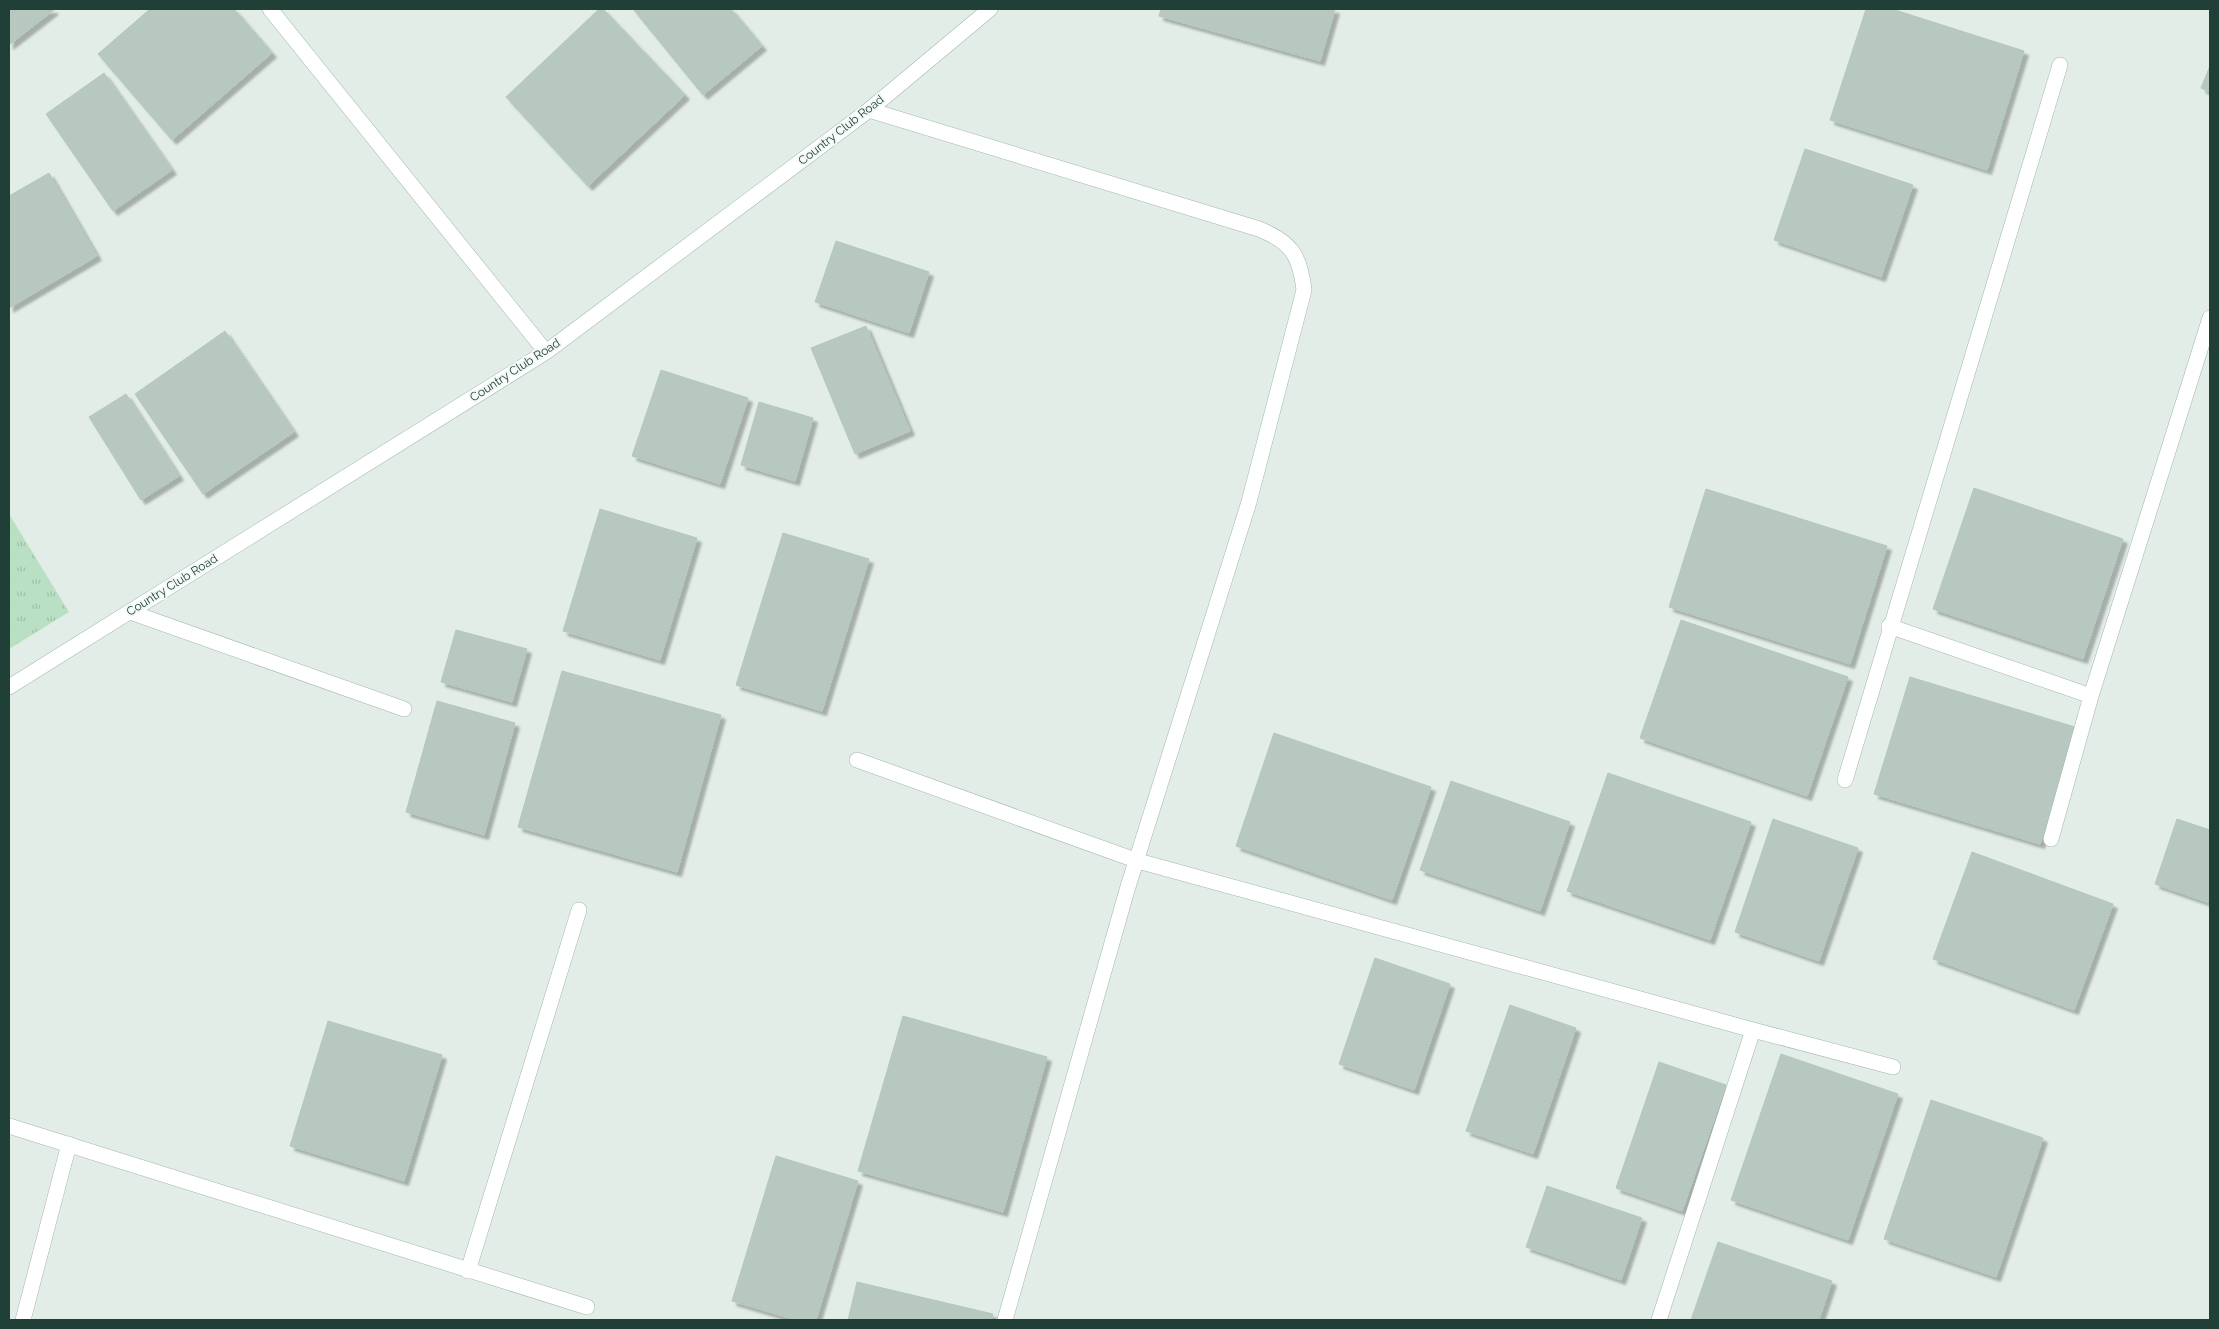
<svg xmlns="http://www.w3.org/2000/svg" width="2219" height="1329" font-family="Raleway,sans-serif">
<style>
.grass{fill:url(#grass-tufts)}
.building{fill:#b7c8c1;stroke:#b4c7bf;filter:url(#shadow)}
.lines{fill:none;stroke-linecap:round;stroke-linejoin:round}
.street-casing{stroke:#a4b6af;stroke-width:16}
.street{stroke:#fff;stroke-width:15}
.labels{text-anchor:middle;dominant-baseline:central;stroke-width:4;stroke-linejoin:round;paint-order:stroke}
.street-label{font-size:12px;fill:#204037;stroke:#f3f9f6}
</style>
<defs>
<pattern id="grass-tufts" width="24" height="20" patternUnits="userSpaceOnUse" patternTransform="scale(1.25)"><rect width="24" height="20" fill="#b9e0c3"/><path d="M3 7l-1-3M5 7V3M7 7l1-3M15 17l-1-3M17 17v-4M19 17l1-3" fill="none" stroke="#9fc1a8"/></pattern>
<filter id="shadow"><feDropShadow dx="4.5" dy="4.5" stdDeviation="1" flood-color="#0004"/></filter>
</defs>
<rect width="100%" height="100%" fill="#e2ede8"/>
<path class="grass" d="M9 514 69 612 9 649Z"/>
<path class="building" d="M9 9H53L54 10 9 45Z
M150 9H234L272 53 172 140 98 54Z
M599 9H603L685 95 588 186 506 97Z
M633 9H731L762 46 703 95Z
M1161 9H1335L1320 61 1159 16Z
M1866 9H1892L2024 51 1987 170 1830 120Z
M2210 66V92L2201 88Z
M104 73 172 170 113 211 46 114Z
M1805 149 1913 185 1881 277 1774 240Z
M49 173 97 256 9 308V196Z
M836 241 929 272 909 333 815 302Z
M866 326 910 431 855 454 811 348Z
M225 331 294 432 203 494 135 394Z
M661 370 748 398 720 484 632 456Z
M126 394 179 476 141 500 89 417Z
M759 402 813 418 795 481 741 465Z
M1974 488 2123 539 2083 659 1933 609Z
M1706 489 1887 546 1850 664 1669 607Z
M600 509 697 538 660 660 563 631Z
M783 533 869 559 822 711 736 685Z
M1681 620 1848 677 1807 796 1640 738Z
M456 630 527 649 512 702 441 682Z
M562 671 721 715 677 872 518 827Z
M1910 677 2075 727 2040 844 1874 794Z
M437 701 515 723 484 835 406 812Z
M1274 733 1431 787 1392 900 1236 846Z
M1608 773 1751 822 1710 940 1567 891Z
M1451 781 1570 822 1540 911 1420 870Z
M1773 819 1858 848 1819 961 1735 932Z
M2177 819 2210 830V903L2155 884Z
M1972 852 2113 904 2074 1010 1933 959Z
M1375 958 1450 984 1414 1090 1339 1064Z
M1510 1005 1576 1028 1533 1154 1466 1131Z
M903 1016 1047 1057 1003 1212 858 1171Z
M328 1021 442 1055 404 1181 290 1146Z
M1781 1054 1898 1094 1848 1240 1731 1200Z
M1659 1062 1726 1085 1682 1211 1616 1188Z
M1931 1100 2043 1138 1996 1277 1884 1239Z
M776 1156 858 1181 816 1320H796L732 1301Z
M1547 1186 1642 1218 1621 1280 1526 1247Z
M1718 1242 1832 1281 1819 1320H1691Z
M857 1282 993 1314 991 1320H848Z"/>
<g class="lines">
<g class="street-casing">
<path id="street" d="M270 9 546 352
M869 110 1259 229C1291 242 1300 255 1304 290L1249 502 1127 890 1005 1320
M130 612 404 709
M1889 626 2091 696
M9 687 546 352 869 110 990 9
M857 760 1138 861 1753 1030 1893 1067
M1845 780 2060 65
M2051 839 2091 696 2210 318
M9 1126 587 1307
M468 1271 579 910
M23 1320 69 1144
M1659 1320 1753 1030"/>
</g>
<use href="#street" class="street"/>
</g>
<g class="labels">
<g class="street-label">
<text transform="translate(841 130) rotate(-38)">Country Club Road</text>
<text transform="translate(515 370) rotate(-33)">Country Club Road</text>
<text transform="translate(172 585) rotate(-32)">Country Club Road</text>
</g>
</g>
<rect width="2219" height="1329" fill="none" stroke="#204037" stroke-width="20"/>
</svg>
